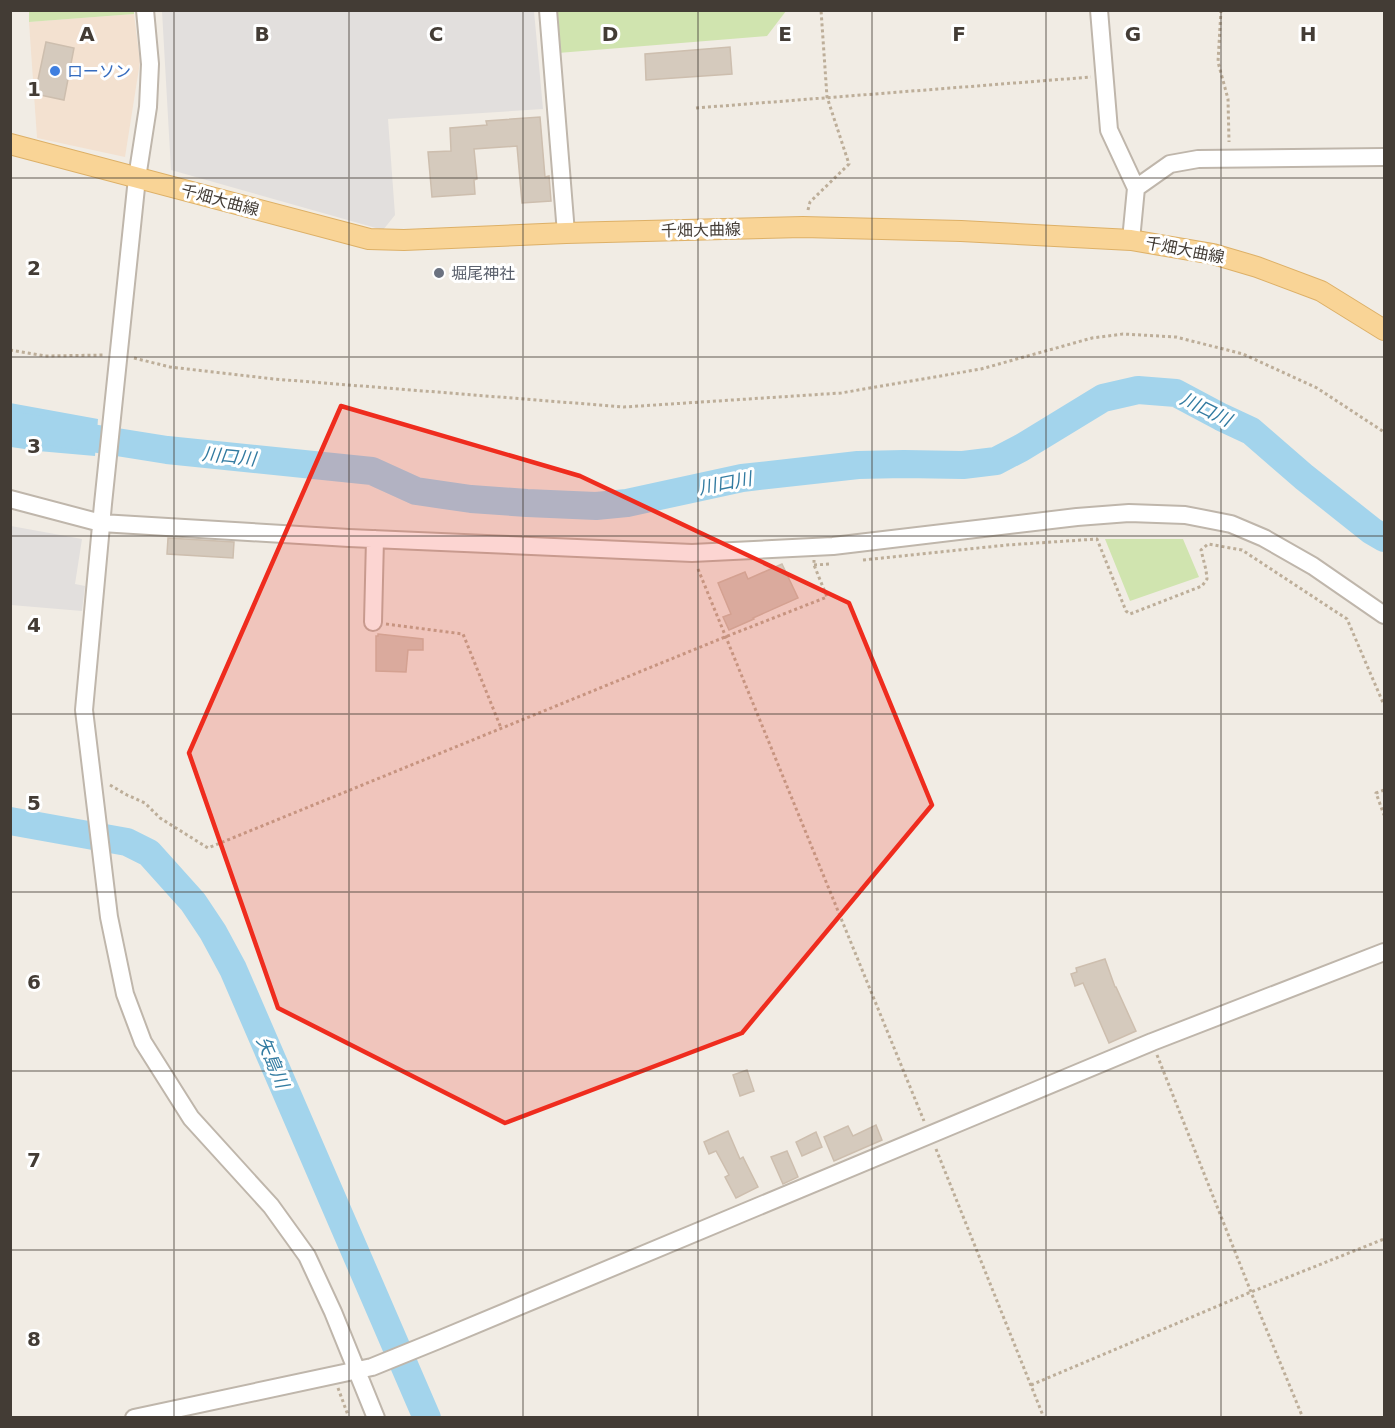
<svg xmlns="http://www.w3.org/2000/svg" width="1395" height="1428" font-family="'DejaVu Sans','Noto Sans JP',sans-serif">
<style>
.commercial{fill:#f3e1d0}
.green{fill:#d0e4af}
.parking{fill:#e2dfdd}
.water{fill:#a3d4ec}
.lines{fill:none;stroke-linecap:round;stroke-linejoin:round}
.river{stroke:#a3d4ec;stroke-width:28}
.building{fill:#d5cabd;stroke:#cdbeae;stroke-width:1.5}
.minor-casing{stroke:#bfb6ab;stroke-width:20}
.major-casing{stroke:#ddb067;stroke-width:22}
.path{stroke:#bdae99;stroke-width:3;stroke-dasharray:3 3;stroke-linecap:butt}
.minor{stroke:#fff;stroke-width:16}
.major{stroke:#f9d496;stroke-width:20}
.marked{fill:#ef2c1e;fill-opacity:0.2;stroke:#ef2c1e;stroke-width:4.5;stroke-linejoin:round}
.grid{fill:none;stroke:#433c35;stroke-width:1.5;stroke-opacity:0.55}
.shop-dot{fill:#3f7fe0;stroke:#fff;stroke-width:2}
.worship-dot{fill:#6b7280;stroke:#fff;stroke-width:2}
.labels{text-anchor:middle;dominant-baseline:central;stroke-width:6;stroke-linejoin:round;paint-order:stroke}
.shop-label{font-size:16px;fill:#366cbe;stroke:#fff;text-anchor:start}
.street-label{font-size:16px;fill:#433c35;stroke:#fff}
.worship-label{font-size:16px;fill:#5b616d;stroke:#fff;text-anchor:start}
.water-label{font-size:18px;font-style:italic;fill:#327ba1;stroke:#fff}
.grid-label{font-size:20px;text-anchor:middle;font-weight:bold;fill:#433c35;stroke:#fff;stroke-width:6;stroke-linejoin:round;paint-order:stroke}
</style>
<rect width="100%" height="100%" fill="#f1ece4"/>
<path class="commercial" d="M134 14 140 62 125 157 37 138 29 22Z"/>
<path class="green" d="M134 10V14L29 22V11Z
M555 11H786L767 36 558 53Z
M1105 539H1183L1199 577 1130 601Z"/>
<path class="parking" d="M162 11H534L543 109 388 119 395 215 383 230 171 170Z
M11 526 82 539 75 584 85 586 82 611 11 605Z"/>
<path class="water" d="M10 403 98 419 95 456 38 451 11 447Z"/>
<g class="lines">
<path class="river" d="M10 425 167 450 372 471 416 491 471 499 527 503 596 506 627 503 742 478 858 465 904 464 963 465 996 461 1021 448 1103 398 1138 390 1176 393 1221 417 1251 431 1304 477 1372 531 1384 538
M10 821 127 842 149 853 193 902 213 932 233 969 427 1418"/>
</g>
<path class="building" d="M46 42 74 48 64 100 35 94Z
M730 47 732 74 646 80 645 54Z
M540 117 545 177 549 176 551 201 522 203 517 146 474 149 477 179 474 180 475 194 432 197 428 152 451 151 450 128 487 125 486 121Z
M168 538 234 542 233 558 167 554Z
M782 564 798 598 753 618 754 619 729 630 723 617 731 614 718 583 745 572 748 579Z
M378 634 423 639V650H408L406 672 376 671V636H378Z
M1105 959 1115 987H1116L1136 1031 1109 1043 1083 983 1075 986 1071 974 1077 972 1076 968Z
M747 1070 754 1091 740 1096 733 1075Z
M876 1125 882 1140 834 1161 824 1137 848 1126 853 1136Z
M728 1131 740 1159 743 1157 758 1187 736 1198 725 1177 729 1175 716 1151 709 1154 704 1142Z
M816 1132 822 1147 802 1156 796 1142Z
M787 1151 798 1177 783 1184 771 1157Z"/>
<g class="lines">
<g class="minor-casing">
<path id="minor" d="M145 10 150 64 148 107 137 178 103 504 84 710 109 917 125 994 143 1042 191 1118 271 1206 307 1256 333 1312 376 1418
M548 10 566 233
M1099 10 1109 130 1136 188 1131 240
M1136 188 1170 164 1198 159 1384 157
M10 499 101 523 349 538 692 553 833 546 1077 517 1129 513 1185 515 1231 524 1264 538 1313 566 1384 615
M373 622 375 539
M134 1418 372 1367 436 1341 1152 1042 1384 952"/>
</g>
<g class="major-casing">
<path id="major" d="M10 144 369 239 404 240 566 233 803 227 961 231 1131 240 1213 254 1257 267 1321 291 1384 330"/>
</g>
<path class="path" d="M1221 10 1218 62 1228 99 1229 142
M696 108 1091 77
M808 210 810 202 849 164 827 97 821 10
M10 350 45 356 104 355
M134 358 170 367 274 379 624 407 841 393 981 369 1092 338 1123 334 1176 337 1243 354 1317 388 1384 432
M863 560 1007 545 1097 539 1126 611 1130 614 1202 586 1207 579 1206 570 1201 550 1208 544 1242 550 1347 619 1384 705
M814 565 830 564
M698 569 924 1121
M386 624 463 634 501 728
M110 785 127 795 145 803 160 818 208 848 725 637 827 597 814 565V560
M1384 790 1376 793 1384 815
M1157 1055 1251 1292 1303 1418
M936 1149 1044 1418
M1031 1385 1251 1292 1384 1239
M338 1388 349 1418"/>
<use href="#minor" class="minor"/>
<use href="#major" class="major"/>
</g>
<path class="marked" d="M341 406 580 476 849 603 932 805 742 1033 505 1123 278 1008 189 753Z"/>
<path class="grid" d="M174 10V1418M349 10V1418M523 10V1418M698 10V1418M872 10V1418M1046 10V1418M1221 10V1418M10 178H1384M10 357H1384M10 536H1384M10 714H1384M10 892H1384M10 1071H1384M10 1250H1384"/>
<circle class="shop-dot" cx="55" cy="71" r="6"/>
<circle class="worship-dot" cx="439" cy="273" r="6"/>
<g class="labels">
<g class="shop-label">
<text x="67" y="71">ローソン</text>
</g>
<g class="street-label">
<text transform="translate(220 200) rotate(15)">千畑大曲線</text>
<text transform="translate(701 230) rotate(-1)">千畑大曲線</text>
<text transform="translate(1185 250) rotate(11)">千畑大曲線</text>
</g>
<g class="worship-label">
<text x="451" y="273">堀尾神社</text>
</g>
<g class="water-label">
<text transform="translate(1206 409) rotate(26)">川口川</text>
<text transform="translate(229 456) rotate(6)">川口川</text>
<text transform="translate(725 483) rotate(-11)">川口川</text>
<text transform="translate(273 1062) rotate(67)">矢島川</text>
</g>
</g>
<g class="grid-label">
<text x="87" y="41">A</text>
<text x="262" y="41">B</text>
<text x="436" y="41">C</text>
<text x="610" y="41">D</text>
<text x="785" y="41">E</text>
<text x="959" y="41">F</text>
<text x="1133" y="41">G</text>
<text x="1308" y="41">H</text>
<text x="34" y="96">1</text>
<text x="34" y="275">2</text>
<text x="34" y="453">3</text>
<text x="34" y="632">4</text>
<text x="34" y="810">5</text>
<text x="34" y="989">6</text>
<text x="34" y="1167">7</text>
<text x="34" y="1346">8</text>
</g>
<rect width="1395" height="1428" fill="none" stroke="#433c35" stroke-width="24"/>
</svg>
